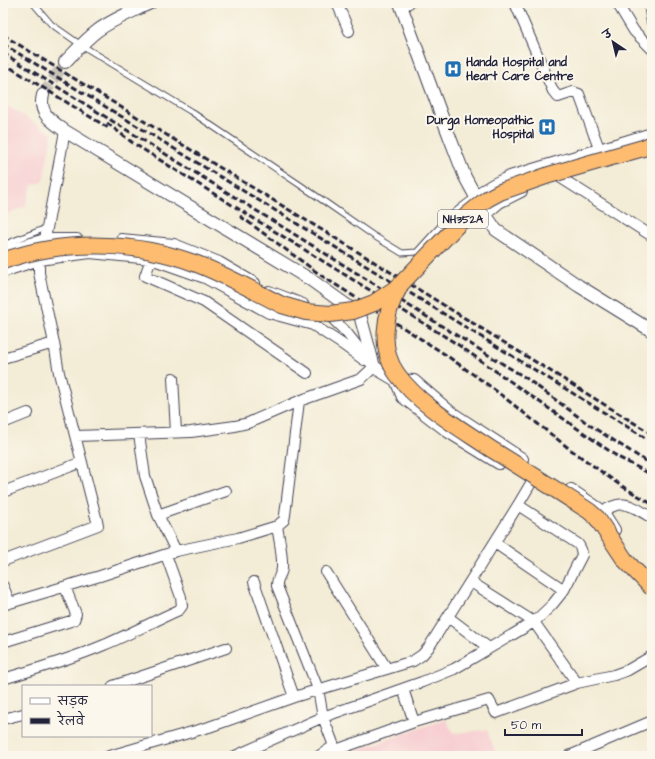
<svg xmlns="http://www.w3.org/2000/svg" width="655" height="759" font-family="'Architects Daughter','Playpen Sans Deva',sans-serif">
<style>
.built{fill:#f7cfd2}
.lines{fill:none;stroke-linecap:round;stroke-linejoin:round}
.tertiary-tunnel{stroke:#c9c4b7;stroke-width:12;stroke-dasharray:12 6;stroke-linecap:butt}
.service-casing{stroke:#414052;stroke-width:7}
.minor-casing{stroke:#414052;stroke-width:12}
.tertiary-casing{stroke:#414052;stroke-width:14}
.service{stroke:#fff;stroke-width:5}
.minor{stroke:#fff;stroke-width:10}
.tertiary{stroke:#fff;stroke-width:12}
.rail{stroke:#22223b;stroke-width:3;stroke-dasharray:6 3;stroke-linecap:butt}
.trunk-bridge-casing{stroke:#414052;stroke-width:18;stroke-linecap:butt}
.trunk-bridge{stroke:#fdbc70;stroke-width:16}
.labels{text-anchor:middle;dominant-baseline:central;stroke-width:4;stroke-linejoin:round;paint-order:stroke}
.shield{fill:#fbf7ec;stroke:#636270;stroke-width:1}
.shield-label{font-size:11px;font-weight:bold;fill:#22223b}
.poi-label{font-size:12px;font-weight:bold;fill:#22223b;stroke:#fbf7ec;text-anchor:start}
</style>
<rect width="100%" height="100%" fill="#fbf7ec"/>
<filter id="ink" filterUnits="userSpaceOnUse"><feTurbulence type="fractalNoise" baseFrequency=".025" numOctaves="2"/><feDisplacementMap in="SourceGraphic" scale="8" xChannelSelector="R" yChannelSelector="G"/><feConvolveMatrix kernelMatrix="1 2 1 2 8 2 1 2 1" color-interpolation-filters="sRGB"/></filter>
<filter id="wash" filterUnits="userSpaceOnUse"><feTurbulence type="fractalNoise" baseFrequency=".012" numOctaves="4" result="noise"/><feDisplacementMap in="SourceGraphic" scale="16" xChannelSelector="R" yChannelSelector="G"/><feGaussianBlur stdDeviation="0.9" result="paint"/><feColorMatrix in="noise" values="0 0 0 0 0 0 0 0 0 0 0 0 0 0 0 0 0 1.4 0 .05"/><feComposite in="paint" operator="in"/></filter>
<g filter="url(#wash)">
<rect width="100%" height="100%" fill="#f3ecd6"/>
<path class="built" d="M3 103 52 134 43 182 32 185 25 207 3 215Z
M446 719 453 733 487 730 497 756H343V755Z"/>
</g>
<g filter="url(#ink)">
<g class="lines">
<path class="tertiary-tunnel" d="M43 95 65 62"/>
<g class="service-casing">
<path id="service" d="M33 3 51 24 81 45 190 111 315 195 374 236 402 253 417 252C435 232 452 211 475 197
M3 245 46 228"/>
</g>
<g class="minor-casing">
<path id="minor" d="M337 3 349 31
M515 3 553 91 558 97 573 92 579 94 600 151
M617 3 634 31 652 49
M649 3 652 22
M401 7 409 3
M561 178 652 236
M45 239 65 131
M121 239 174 244 219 262 255 283
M3 252 13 248 45 239H77
M151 259 145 276 204 302 307 373
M3 272 39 260 90 253 151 259 205 278 269 313 313 325 342 344 364 360
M269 291 303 304
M327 313 346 332 373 366
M3 358 54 343
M173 378 176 432
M3 423 28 413
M139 434 145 476 158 515 176 551
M76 436 191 432 235 426 248 423 299 401 361 379 374 367
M3 492 82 462
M158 515 226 491
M597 515C622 498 628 503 652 518
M277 526C279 539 283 555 282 568 282 575 276 578 277 586L318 689 323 717 334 746 339 755
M495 543 564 590
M3 561 98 525 59 373 54 343 39 273V260
M326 572 387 669
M254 582 294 697
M471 582 534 622 577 683
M3 586 10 603
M3 605 100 576 176 551 238 538 277 526 284 520 285 515 299 401
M448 617 489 648
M3 642 74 620 76 614 65 587
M3 679C37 669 71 659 104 645 130 634 154 621 179 610L182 606 181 597 166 555
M113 686 226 648
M403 689 414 722
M3 719 23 714
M336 750 414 722 489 700 496 713 577 683 614 675 628 670 652 656
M109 756 209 727 294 697 413 661 422 655 429 647 518 505 531 483
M235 756 323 717 422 682 454 669 534 622 552 605 564 590 582 555C582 550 581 548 578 544L518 505
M319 756 334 746
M569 756 652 721"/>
</g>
<g class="tertiary-casing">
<path id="tertiary" d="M400 3 442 117 465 177 485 214 496 230 579 286 652 331
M65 62C75 52 85 40 97 31 113 19 132 12 150 3
M43 95C38 114 52 121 65 131L311 280 360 315 374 367 396 380 414 381 450 412 522 459
M475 196 495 184 510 177 652 134
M485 214 499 202 521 191
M396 380 403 397 449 432 499 463
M571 490 602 511 614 530"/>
</g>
<use href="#service" class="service"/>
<use href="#minor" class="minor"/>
<use href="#tertiary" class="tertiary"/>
<path class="rail" d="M3 35 358 252 652 434
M3 44 353 258 652 442
M3 53 498 361 526 378 591 426 652 465
M3 63 110 129
M107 123 133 143 190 179 457 344 618 457 652 475
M240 216 322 276 443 353 491 387 571 450 620 485 652 504"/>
<g class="trunk-bridge-casing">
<path id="trunk-bridge" d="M3 261C64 239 136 241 197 264 226 275 254 291 282 305L306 312 330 314 353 311 374 303 398 287 466 216 487 199 500 192 549 175 643 148 652 144
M399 288C384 313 379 349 397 374 419 405 460 428 491 449 524 469 556 490 589 511L597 518 625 560 652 588"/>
</g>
<use href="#trunk-bridge" class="trunk-bridge"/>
</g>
</g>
<defs>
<g id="hospital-square" transform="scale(0.9)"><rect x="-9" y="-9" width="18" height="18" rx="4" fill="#1f6fb2" stroke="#fbf7ec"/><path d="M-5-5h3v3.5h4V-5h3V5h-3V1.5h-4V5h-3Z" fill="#fff"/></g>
</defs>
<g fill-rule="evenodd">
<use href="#hospital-square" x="453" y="69"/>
<use href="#hospital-square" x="547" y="127"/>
</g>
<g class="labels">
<rect class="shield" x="438" y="210" width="50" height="18" rx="3"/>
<g class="shield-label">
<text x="463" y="219">NH352A</text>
</g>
<g class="poi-label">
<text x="466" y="62">Handa Hospital and<tspan x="466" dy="14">Heart Care Centre</tspan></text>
<text x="534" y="120" text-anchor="end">Durga Homeopathic<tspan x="534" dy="14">Hospital</tspan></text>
</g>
</g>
<rect width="655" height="759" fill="none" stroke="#fbf7ec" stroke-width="16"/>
<rect x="22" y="685" width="130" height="52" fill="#fbf7ec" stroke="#a4a2a5"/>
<rect x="30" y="698" width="20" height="6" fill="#ffffff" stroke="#a4a2a5"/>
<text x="58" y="705" font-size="12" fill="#22223b">सड़क</text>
<rect x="30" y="718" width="20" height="6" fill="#22223b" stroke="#a4a2a5"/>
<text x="58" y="725" font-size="12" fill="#22223b">रेलवे</text>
<g transform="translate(613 42) rotate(325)" stroke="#fbf7ec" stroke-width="3" paint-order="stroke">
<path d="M0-3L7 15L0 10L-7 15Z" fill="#22223b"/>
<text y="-6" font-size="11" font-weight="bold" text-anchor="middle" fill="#22223b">उ</text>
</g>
<path d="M505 729v6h77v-6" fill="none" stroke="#22223b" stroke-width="2"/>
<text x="511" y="729" font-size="12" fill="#22223b" stroke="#fbf7ec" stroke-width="3" paint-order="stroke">50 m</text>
</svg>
